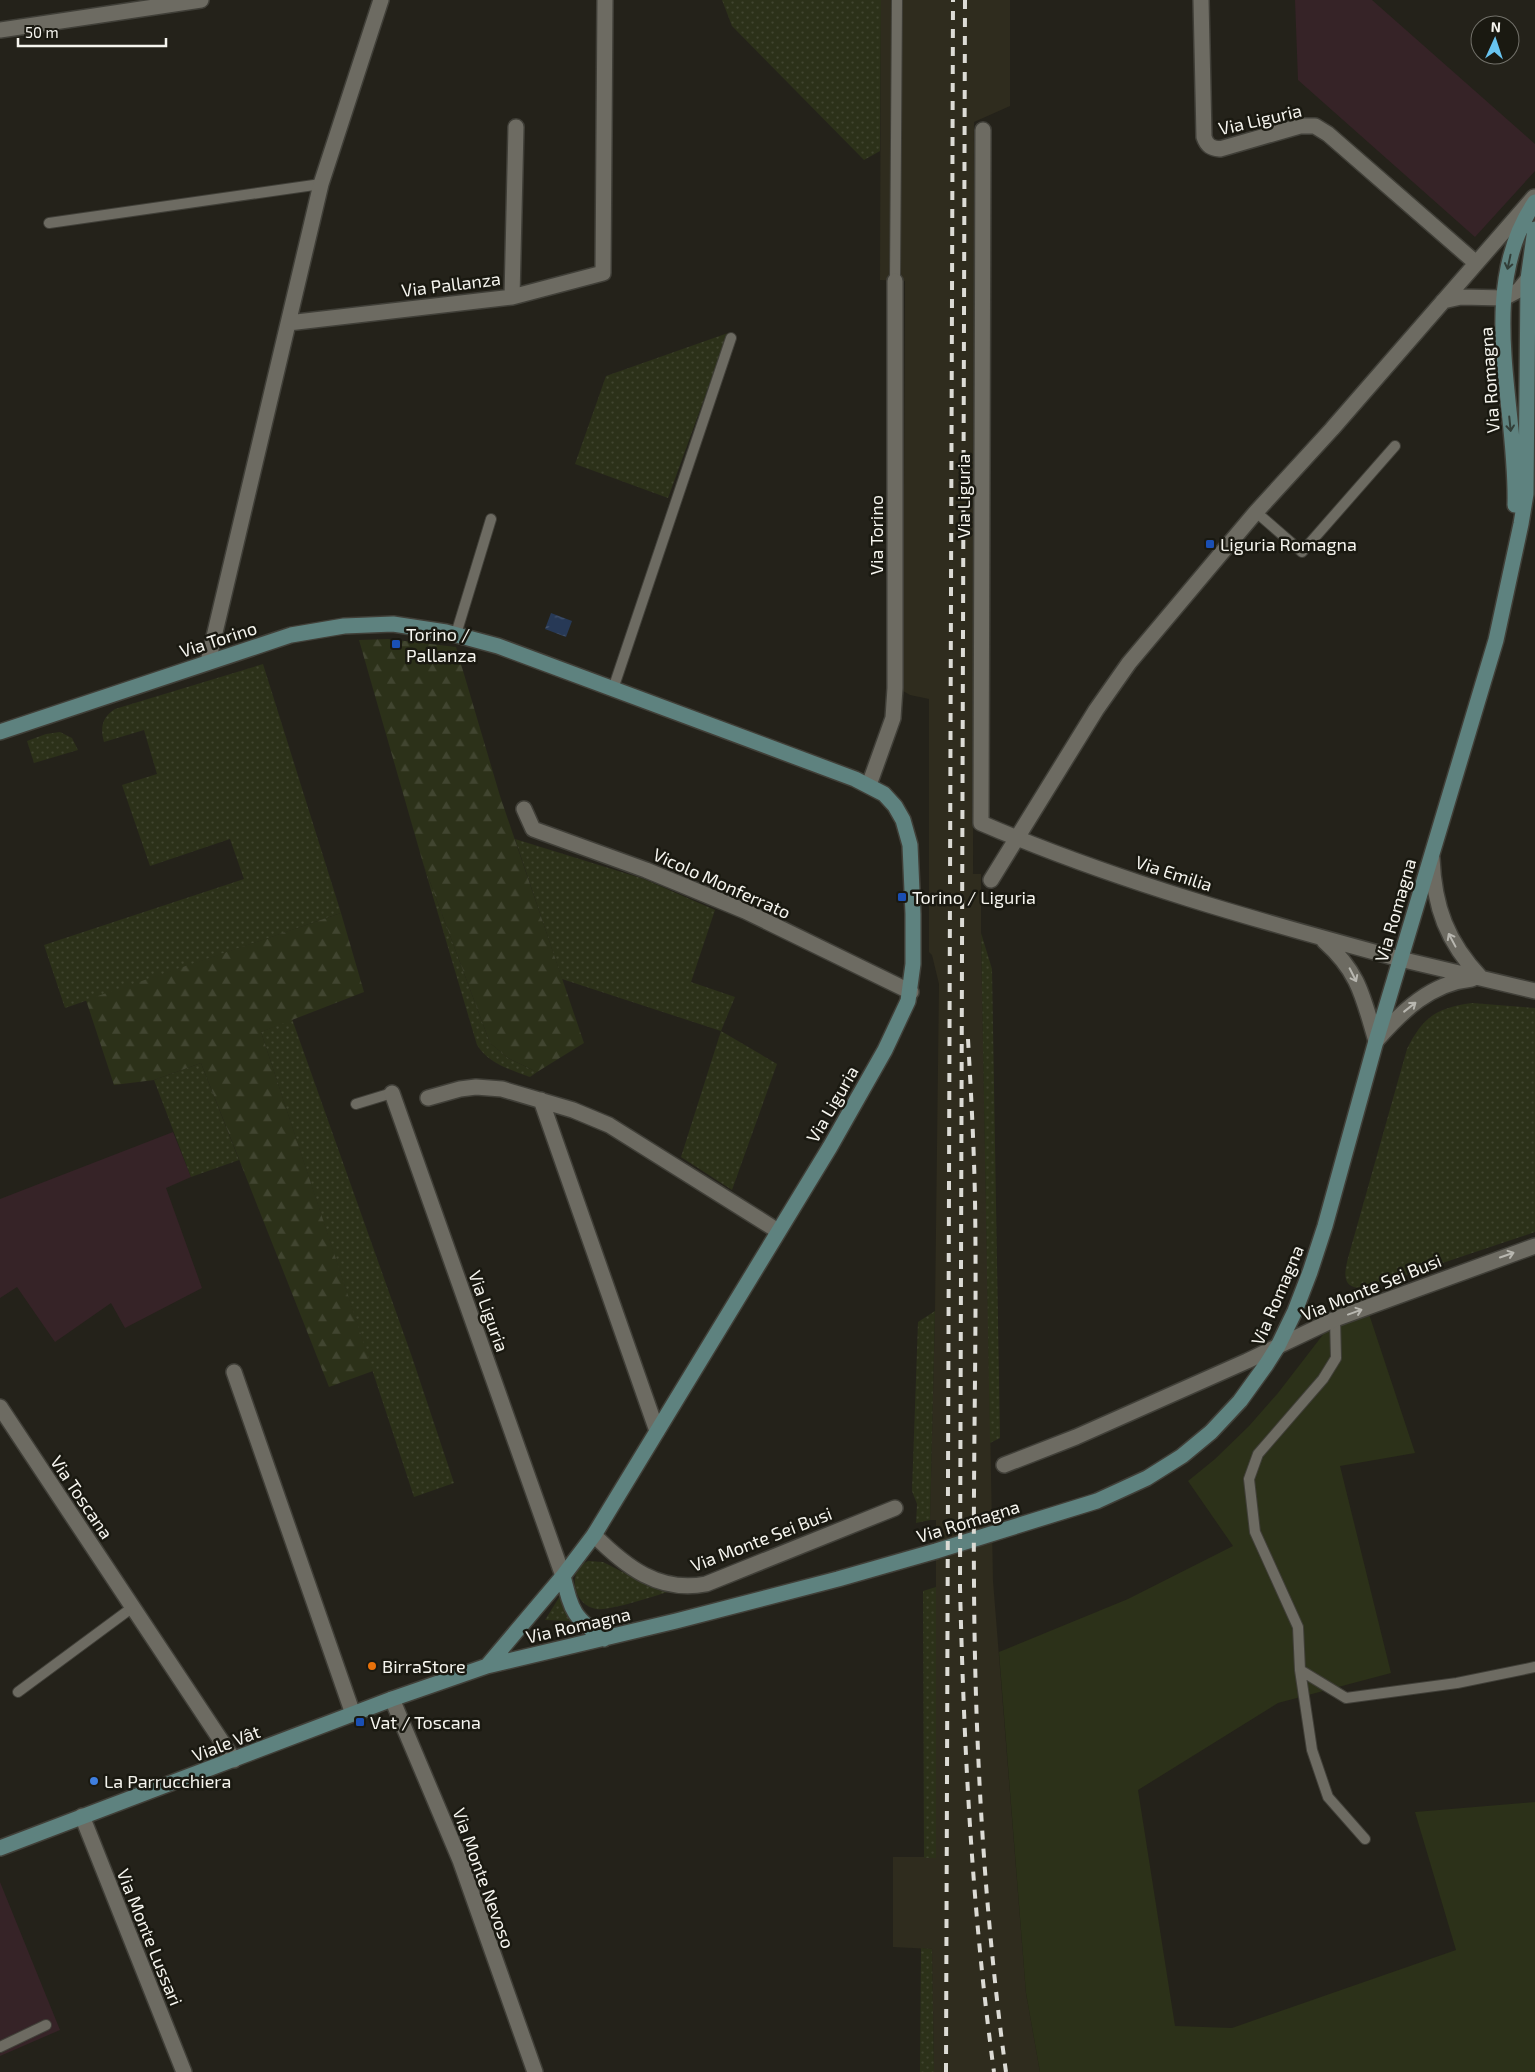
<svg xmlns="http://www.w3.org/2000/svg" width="1535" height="2072" font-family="'Exo 2',sans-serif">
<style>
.commercial{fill:#362327}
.built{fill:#2f2c1e}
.grass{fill:url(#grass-dots)}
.forest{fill:url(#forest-firs)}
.garden{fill:#2c3119}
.water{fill:url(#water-ripples)}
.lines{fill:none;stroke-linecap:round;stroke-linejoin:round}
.service-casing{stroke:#403f38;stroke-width:12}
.minor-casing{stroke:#403f38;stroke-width:18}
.tertiary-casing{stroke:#403f38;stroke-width:18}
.secondary-casing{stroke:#403f38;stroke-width:18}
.service{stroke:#6d6b62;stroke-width:10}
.minor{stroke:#6d6b62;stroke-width:15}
.tertiary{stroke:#6d6b62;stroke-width:15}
.secondary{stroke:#5e827f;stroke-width:15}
.rail{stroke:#dcdbd5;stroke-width:4;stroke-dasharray:9 9;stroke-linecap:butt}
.oneway{stroke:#323e38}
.oneway2{stroke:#b8b7b0}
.transit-dot{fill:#1a4fb4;stroke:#1a1911;stroke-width:2}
.food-dot{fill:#e8710a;stroke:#1a1911;stroke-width:2}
.shop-dot{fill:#3f7fe0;stroke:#1a1911;stroke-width:2}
.labels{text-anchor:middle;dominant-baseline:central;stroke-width:5;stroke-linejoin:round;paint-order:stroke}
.street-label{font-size:18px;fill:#f6f5ef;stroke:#1a1911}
.poi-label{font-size:18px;fill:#f6f5ef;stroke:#1a1911;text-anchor:start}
</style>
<defs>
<pattern id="grass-dots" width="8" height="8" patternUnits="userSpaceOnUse" patternTransform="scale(1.25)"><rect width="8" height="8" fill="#2c3119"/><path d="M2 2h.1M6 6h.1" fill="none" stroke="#414530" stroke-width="1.8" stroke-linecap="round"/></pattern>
<pattern id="forest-firs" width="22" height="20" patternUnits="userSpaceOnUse" patternTransform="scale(1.25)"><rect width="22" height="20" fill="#2c3119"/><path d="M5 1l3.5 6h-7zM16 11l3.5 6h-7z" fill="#414530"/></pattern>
<pattern id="water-ripples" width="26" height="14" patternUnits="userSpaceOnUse" patternTransform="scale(1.25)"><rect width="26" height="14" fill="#273956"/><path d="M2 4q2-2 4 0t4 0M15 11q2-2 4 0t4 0" fill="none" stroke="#47566f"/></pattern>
</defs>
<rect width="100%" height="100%" fill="#24221a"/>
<path class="commercial" d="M1295 0H1372L1535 144V171L1475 237 1298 80Z
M173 1132 191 1177 166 1188 202 1288 125 1328 111 1303 55 1342 17 1287 0 1298V1199Z
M0 1882 60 2030 0 2056Z"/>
<path class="built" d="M881 0H1010V106L974 122 973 874H981V933L993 1581 1026 1993 1040 2072H934L932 1949 893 1947V1857H936V1520H930L935 1311 939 984 932 955 929 952V699L910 695 903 691 905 281 880 280Z"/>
<path class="grass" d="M722 0H881L880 151 864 160 732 26Z
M728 333 668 498 575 464 606 376Z
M263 664 341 913 65 1008 44 945 244 879 230 839 150 866 122 785 157 774 144 730 104 742C100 728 102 717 115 709Z
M60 732 72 738 78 750 34 763 27 741 46 734Z
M515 839 644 879 715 910 691 982 735 997 721 1031 777 1064 732 1190 681 1157 721 1031 562 979Z
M423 863 490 1043 508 1058 537 1072 530 1077C509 1069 489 1064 477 1045Z
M981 933 992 969 1000 1438 990 1443Z
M1472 1003 1535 1008V1232L1368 1288C1343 1290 1343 1278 1348 1258L1407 1049C1423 1017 1436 1008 1472 1003Z
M292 1019 412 1357 454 1483 414 1497 261 1032Z
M201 1063 239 1160 191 1177 154 1080Z
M935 1311 930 1520 916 1523 917 1504 912 1491 918 1322Z
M588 1561 603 1562 640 1581 672 1591C656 1595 611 1611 597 1609 573 1606 566 1571 588 1561Z
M936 1587V1858H924L923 1591Z
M560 1596 563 1606 572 1621 545 1620Z
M921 1948 932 1949 934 2072H920Z"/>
<path class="forest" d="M388 639 456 647 500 796 584 1043 537 1072 508 1058 490 1043 423 863 359 640Z
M341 913 364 992 261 1032 373 1371 329 1387 201 1063 154 1080 114 1085 86 1000Z"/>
<path class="garden" d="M1367 1308 1415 1453 1340 1466 1391 1673 1278 1703 1138 1790 1175 2026 1232 2028 1456 1950 1415 1812 1535 1802V2072H1040L1026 1993 999 1652 1128 1599 1233 1546 1188 1481 1215 1459 1249 1426 1278 1393 1335 1319Z"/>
<path class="water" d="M551 613 572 621 566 637 545 629Z"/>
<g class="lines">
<g class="service-casing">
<path id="service" d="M49 223 321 184
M895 281 897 0
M1256 512 1302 552 1395 446
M456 634 491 519
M613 689 731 338
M356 1104 392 1093
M1335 1319 1336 1358 1323 1379 1258 1454 1249 1479 1255 1532 1298 1627 1300 1670 1312 1750 1328 1797 1365 1839
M1300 1670 1346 1698 1457 1683 1535 1667
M18 1692 133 1607
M0 2047 46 2025"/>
</g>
<g class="minor-casing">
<path id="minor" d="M1201 0 1204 137C1207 146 1211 148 1220 149L1300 126H1315L1328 134 1476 263
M0 30 201 0
M983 130 981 823C1115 881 1259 921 1400 959
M512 297 603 273 605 0
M1443 301 1461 297 1504 298 1519 290 1528 279
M288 323 512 297 516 127
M208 662 321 184 381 0
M869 785 893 718 895 688V281
M524 809 533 829 646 870 745 911 911 992
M991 880 1096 710 1129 663 1256 512 1332 429 1534 197
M1324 941C1359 972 1363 997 1376 1041
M392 1093 563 1576
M428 1098 460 1089 476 1087 502 1089 573 1110 609 1125 778 1231
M541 1100 657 1431
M234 1372 353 1714
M0 1407 234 1760
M1004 1465 1076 1437 1247 1361 1335 1319 1535 1246
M594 1535C626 1567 659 1593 706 1584L895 1508
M392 1699 460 1860 535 2072
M82 1816 184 2072"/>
</g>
<g class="tertiary-casing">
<path id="tertiary" d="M1432 858C1434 907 1447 942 1481 978
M1400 959 1535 991
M1376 1041C1402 1011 1431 983 1472 979"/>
</g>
<g class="secondary-casing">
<path id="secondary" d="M1515 505C1518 407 1475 290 1535 202
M0 732 291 635 344 626 393 624 446 632 498 646 855 779 884 794 895 806 903 820 910 845 913 914V964L908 1001 885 1050 830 1147 594 1535 563 1576 487 1666
M563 1576C572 1612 573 1617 604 1639
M0 1848 392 1699 487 1666 676 1621 838 1579 936 1551 1097 1501 1147 1478 1182 1456 1211 1432 1240 1401 1266 1365 1278 1346 1295 1311 1310 1272 1325 1226 1376 1041 1496 640 1521 524 1526 494 1528 279 1535 229"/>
</g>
<use href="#service" class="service"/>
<use href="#minor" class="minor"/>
<use href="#tertiary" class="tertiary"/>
<use href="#secondary" class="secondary"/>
<path class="rail" d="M965 0 960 1587C964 1749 972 1911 994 2072
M968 1039C971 1092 974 1146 975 1200 977 1328 973 1456 974 1585 975 1747 984 1911 1006 2072
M946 2072 953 0"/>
</g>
<defs><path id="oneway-shaft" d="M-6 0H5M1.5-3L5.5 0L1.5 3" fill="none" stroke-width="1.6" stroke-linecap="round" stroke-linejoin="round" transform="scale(1.25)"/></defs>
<g class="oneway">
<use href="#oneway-shaft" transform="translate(1509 262) rotate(102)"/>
<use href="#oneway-shaft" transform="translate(1510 424) rotate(84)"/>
</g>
<g class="oneway2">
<use href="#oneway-shaft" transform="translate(1452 940) rotate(-118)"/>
<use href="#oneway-shaft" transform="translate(1353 975) rotate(63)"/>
<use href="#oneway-shaft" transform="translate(1410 1007) rotate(-38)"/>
<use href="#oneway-shaft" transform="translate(1507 1255) rotate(-19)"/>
<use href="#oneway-shaft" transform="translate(1355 1312) rotate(-20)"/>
</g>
<g class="transit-dot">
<rect x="1205" y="539" width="10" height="10" rx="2.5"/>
<rect x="391" y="639" width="10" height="10" rx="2.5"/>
<rect x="897" y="892" width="10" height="10" rx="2.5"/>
<rect x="355" y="1717" width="10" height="10" rx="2.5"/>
</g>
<circle class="food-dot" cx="372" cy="1666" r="5"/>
<circle class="shop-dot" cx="94" cy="1781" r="5"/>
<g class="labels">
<g class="street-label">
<text transform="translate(1260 119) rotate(-13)">Via Liguria</text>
<text transform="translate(451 284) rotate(-7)">Via Pallanza</text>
<text transform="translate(1489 380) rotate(-94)">Via Romagna</text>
<text transform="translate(963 496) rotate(-90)">Via Liguria</text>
<text transform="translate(876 535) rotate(-90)">Via Torino</text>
<text transform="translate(218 639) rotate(-18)">Via Torino</text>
<text transform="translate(1174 873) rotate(18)">Via Emilia</text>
<text transform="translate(722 883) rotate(24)">Vicolo Monferrato</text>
<text transform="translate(1395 910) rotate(-74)">Via Romagna</text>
<text transform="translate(832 1104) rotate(-60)">Via Liguria</text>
<text transform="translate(1371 1287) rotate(-22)">Via Monte Sei Busi</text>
<text transform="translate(1277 1295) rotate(-67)">Via Romagna</text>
<text transform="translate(489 1311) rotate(70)">Via Liguria</text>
<text transform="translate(82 1497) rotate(56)">Via Toscana</text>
<text transform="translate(968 1521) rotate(-17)">Via Romagna</text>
<text transform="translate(761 1539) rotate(-21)">Via Monte Sei Busi</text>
<text transform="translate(578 1625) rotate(-13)">Via Romagna</text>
<text transform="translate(226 1743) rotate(-21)">Viale Vât</text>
<text transform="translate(484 1878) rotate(70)">Via Monte Nevoso</text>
<text transform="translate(150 1937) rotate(68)">Via Monte Lussari</text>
</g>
<g class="poi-label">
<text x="1220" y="544">Liguria Romagna</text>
<text x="406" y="634">Torino /<tspan x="406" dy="21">Pallanza</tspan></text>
<text x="912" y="897">Torino / Liguria</text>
<text x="382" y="1666">BirraStore</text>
<text x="370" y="1722">Vat / Toscana</text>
<text x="104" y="1781">La Parrucchiera</text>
</g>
</g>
<g transform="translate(1495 40) rotate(3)"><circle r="24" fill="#1a1911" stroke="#72716a"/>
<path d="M0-4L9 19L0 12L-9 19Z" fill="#68c4f0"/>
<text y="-8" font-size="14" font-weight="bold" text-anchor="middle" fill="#f6f5ef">N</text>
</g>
<path d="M18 38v8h148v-8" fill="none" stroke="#f6f5ef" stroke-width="2.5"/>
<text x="25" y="38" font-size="15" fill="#f6f5ef" stroke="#1a1911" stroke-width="4" paint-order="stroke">50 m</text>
</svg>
